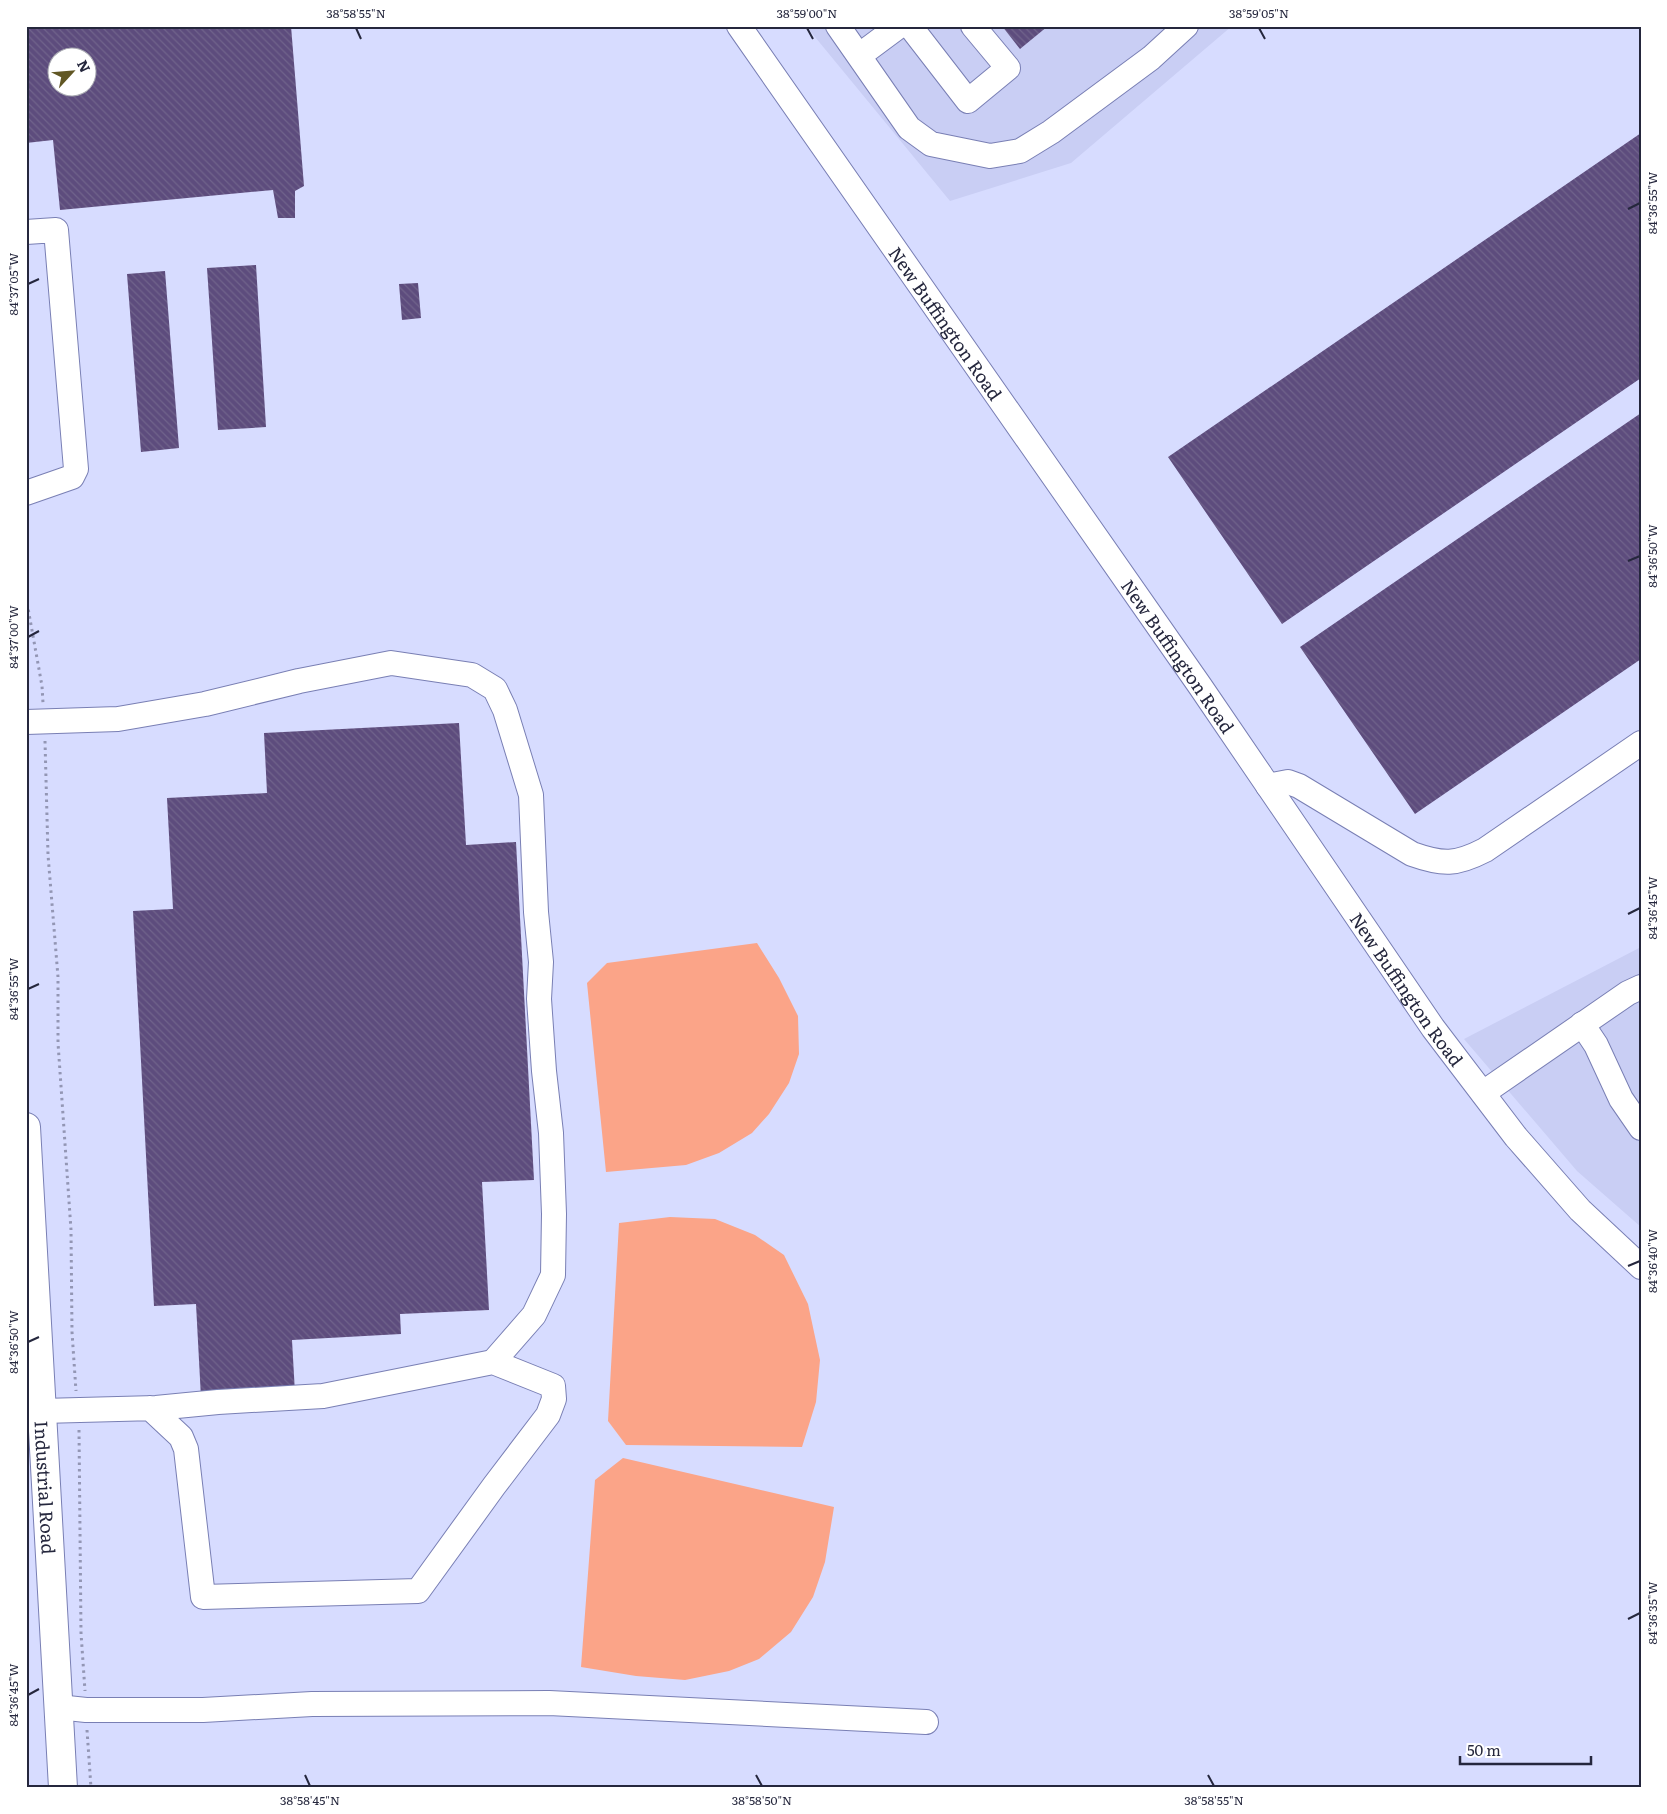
<svg xmlns="http://www.w3.org/2000/svg" width="1667" height="1814" font-family="Literata,serif">
<style>
.built{fill:#c9cef4}
.pitch{fill:#fba488}
.building{fill:url(#building-back-hatch);fill-rule:evenodd}
.lines{fill:none;stroke-linecap:round;stroke-linejoin:round}
.minor-casing{stroke:#797fb4;stroke-width:26}
.major-casing{stroke:#797fb4;stroke-width:30}
.path{stroke:#9396b4;stroke-width:3;stroke-dasharray:2.5 4;stroke-linecap:butt}
.minor{stroke:#fff;stroke-width:24}
.major{stroke:#fff;stroke-width:28}
.ticks{fill:none;stroke:#25273d;stroke-width:2}
.labels{text-anchor:middle;dominant-baseline:central;stroke-width:5;stroke-linejoin:round;paint-order:stroke}
.street-label{font-size:18px;fill:#25273d;stroke:#fff}
.neatline{fill:none;stroke:#25273d;stroke-width:2}
.ticks-label{font-size:12px;text-anchor:middle;fill:#25273d}
</style>
<defs>
<pattern id="building-back-hatch" width="6" height="6" patternUnits="userSpaceOnUse" patternTransform="scale(1.25)"><rect width="6" height="6" fill="#5d4c7d"/><path d="M-1 5l2 2M0 0l6 6M5-1l2 2" fill="none" stroke="#70638b"/></pattern>
</defs>
<rect width="100%" height="100%" fill="#d7dcff"/>
<path class="built" d="M806 26H1232L1071 163 950 201Z
M1641 947V1227L1577 1171 1464 1039Z"/>
<path class="pitch" d="M757 943 779 978 798 1016 799 1054 789 1083 769 1114 752 1133 719 1153 686 1165 606 1172 587 983 607 963Z
M670 1217 715 1219 755 1235 784 1255 808 1304 820 1360 816 1402 802 1447 626 1445 608 1421 619 1223Z
M623 1458 834 1507 825 1562 813 1597 791 1632 759 1659 729 1671 685 1680 636 1676 581 1667 595 1480Z"/>
<path class="building" d="M26 26H291L304 186 295 191V218H278L273 190 60 210 53 140 26 143ZM58 58H88V88H58Z
M1002 26H1048L1020 49Z
M1641 133V378L1282 624 1168 457Z
M256 265 266 427 218 430 207 268Z
M165 271 179 448 141 452 127 274Z
M418 283 421 318 402 320 399 284Z
M1641 413V659L1415 814 1300 647Z
M459 723 466 845 516 842 534 1180 482 1182 489 1310 400 1314 401 1334 292 1340 295 1393 201 1398 196 1304 154 1306 133 911 173 909 167 798 267 793 264 733Z"/>
<g class="lines">
<g class="minor-casing">
<g id="minor">
<path id="s1" d="M739 26 1200 686 1433 1028 1516 1137 1580 1210 1641 1267"/>
<path d="M838 26 909 128 931 144 990 156 1020 151 1051 132 1151 58 1186 26"/>
<path d="M910 26 968 101 1008 68 973 26"/>
<path d="M860 55 899 26"/>
<path d="M26 232 56 230 76 469 72 477 26 493"/>
<path d="M26 722 118 719 205 704 299 681 391 663 472 675 495 689 505 710 531 795 536 912 541 962 539 999 544 1071 551 1133 554 1214 553 1275 534 1315 493 1362"/>
<path d="M1268 786 1288 782 1299 786 1412 854C1443 865 1456 865 1485 850L1641 743"/>
<path d="M1582 1024 1596 1045 1621 1099 1641 1128"/>
<path d="M1483 1093 1628 993 1641 987"/>
<path d="M42 1411 156 1408 218 1402 323 1396 493 1362 553 1386 554 1399 548 1415 494 1486 418 1591 203 1597 186 1449 181 1437 150 1408"/>
<path d="M58 1707 86 1710H203L312 1704 549 1703 926 1722"/>
</g>
</g>
<g class="major-casing">
<g id="major">
<path id="s2" d="M26 1127 63 1788"/>
</g>
</g>
<path class="path" d="M26 597 42 686 43 703
M45 741 48 855 58 977V1043L71 1230 72 1332 76 1391
M79 1430 81 1633 85 1691
M87 1730 91 1788"/>
<use href="#minor" class="minor"/>
<use href="#major" class="major"/>
</g>
<path class="ticks" d="M356 28 361 39M807 28 813 39M1259 28 1265 39M1628 209 1640 203M28 284 39 279M1628 561 1640 556M28 637 39 631M1628 914 1640 908M28 989 39 984M1628 1266 1640 1261M28 1342 39 1337M1628 1619 1640 1613M28 1695 39 1689M305 1775 310 1786M756 1775 762 1786M1208 1775 1214 1786"/>
<g class="labels">
<g class="street-label">
<text stroke="none"><textPath href="#s1" startOffset="362">New Buffington Road</textPath></text>
<text stroke="none"><textPath href="#s1" startOffset="768">New Buffington Road</textPath></text>
<text stroke="none"><textPath href="#s1" startOffset="1172">New Buffington Road</textPath></text>
<text stroke="none"><textPath href="#s2" startOffset="361">Industrial Road</textPath></text>
</g>
</g>
<rect width="1667" height="1814" fill="none" stroke="#ffffff" stroke-width="55"/>
<g transform="translate(72 72) rotate(64)"><circle r="24" fill="#ffffff" stroke="#a8a9b1"/>
<path d="M0-4L9 19L0 12L-9 19Z" fill="#615724"/>
<text y="-8" font-size="14" font-weight="bold" text-anchor="middle" fill="#25273d">N</text>
</g>
<path d="M1460 1756v8h131v-8" fill="none" stroke="#25273d" stroke-width="2.5"/>
<text x="1467" y="1756" font-size="15" fill="#25273d" stroke="#ffffff" stroke-width="4" paint-order="stroke">50 m</text>
<rect x="28" y="28" width="1612" height="1758" class="neatline"/>
<g class="ticks-label">
<text x="356" y="18">38°58'55"N</text>
<text x="807" y="18">38°59'00"N</text>
<text x="1259" y="18">38°59'05"N</text>
<text transform="translate(1653 203) rotate(-90)" y="4">84°36'55"W</text>
<text transform="translate(14 284) rotate(-90)" y="4">84°37'05"W</text>
<text transform="translate(1653 556) rotate(-90)" y="4">84°36'50"W</text>
<text transform="translate(14 637) rotate(-90)" y="4">84°37'00"W</text>
<text transform="translate(1653 908) rotate(-90)" y="4">84°36'45"W</text>
<text transform="translate(14 989) rotate(-90)" y="4">84°36'55"W</text>
<text transform="translate(1653 1261) rotate(-90)" y="4">84°36'40"W</text>
<text transform="translate(14 1342) rotate(-90)" y="4">84°36'50"W</text>
<text transform="translate(1653 1613) rotate(-90)" y="4">84°36'35"W</text>
<text transform="translate(14 1695) rotate(-90)" y="4">84°36'45"W</text>
<text x="310" y="1805">38°58'45"N</text>
<text x="762" y="1805">38°58'50"N</text>
<text x="1214" y="1805">38°58'55"N</text>
</g>
</svg>
